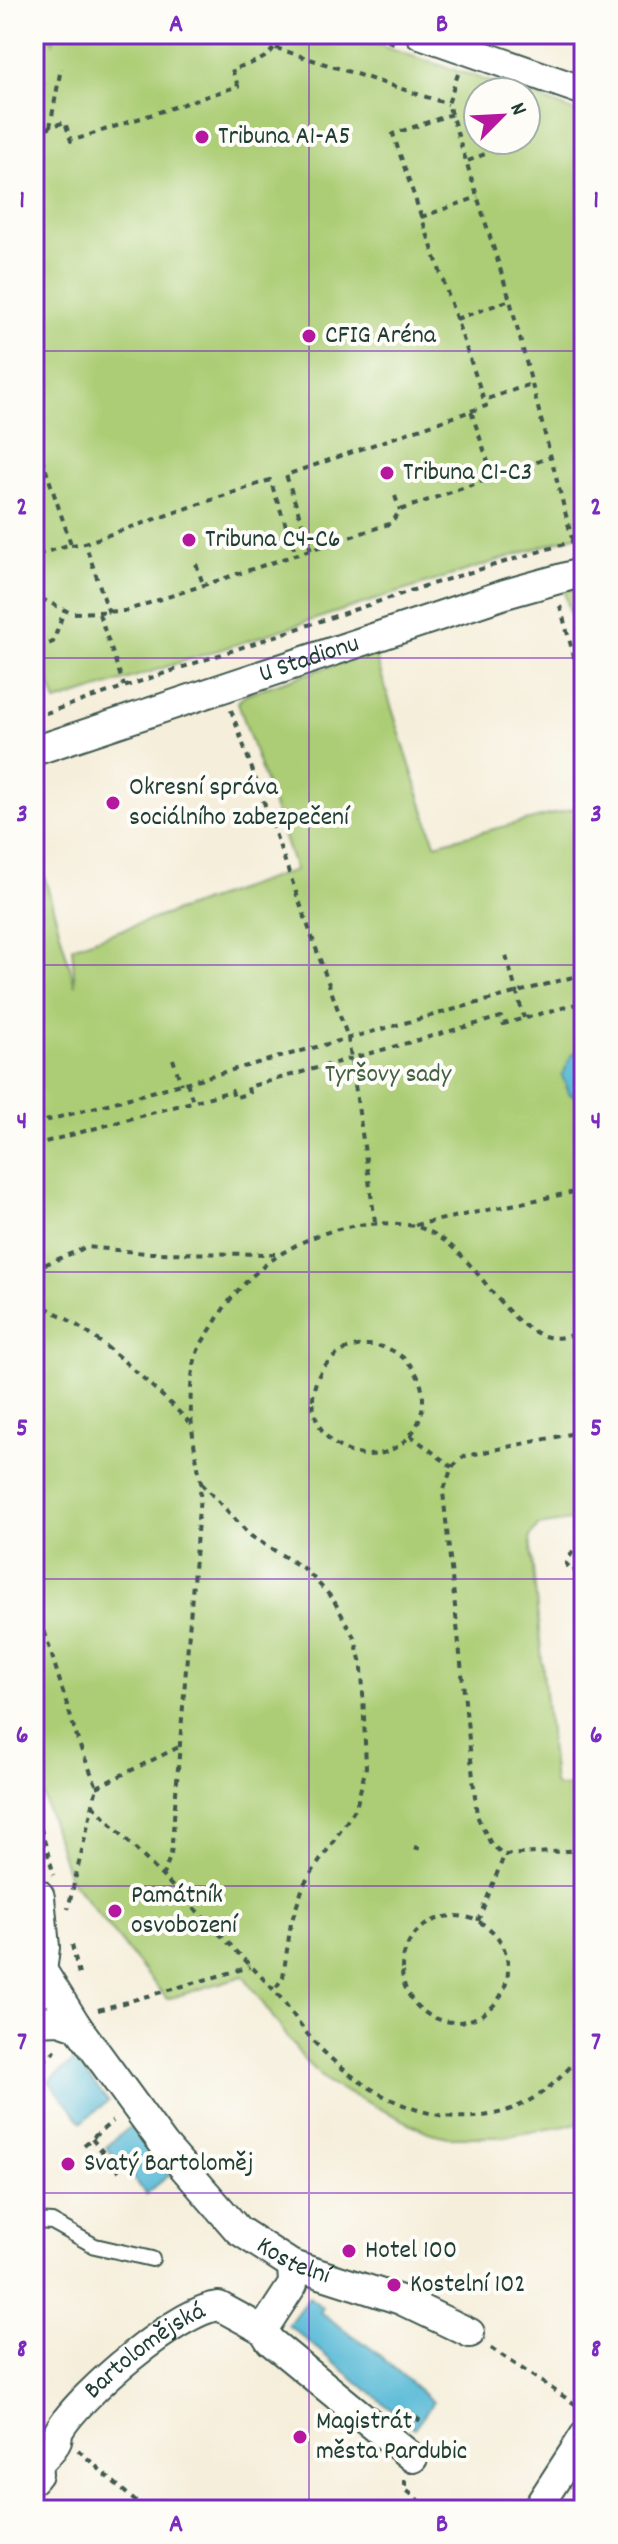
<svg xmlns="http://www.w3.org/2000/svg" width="618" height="2544" font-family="Dekko,sans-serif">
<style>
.green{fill:#accd75;stroke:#668554;stroke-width:2}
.water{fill:#59bad7;stroke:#3c7c86;stroke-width:2}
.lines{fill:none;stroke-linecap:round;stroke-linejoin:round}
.lane-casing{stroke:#3f584d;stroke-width:18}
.street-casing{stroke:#3f584d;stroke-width:32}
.secondary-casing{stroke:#3f584d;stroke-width:44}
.path{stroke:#3f584d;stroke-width:4;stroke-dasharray:6 6;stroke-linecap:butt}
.lane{stroke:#fff;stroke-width:14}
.street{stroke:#fff;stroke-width:28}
.secondary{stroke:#fff;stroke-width:40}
.grid{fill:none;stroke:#7b2cbf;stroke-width:2;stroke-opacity:0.55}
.poi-dot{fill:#b5179e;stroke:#fdfcf7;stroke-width:3}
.labels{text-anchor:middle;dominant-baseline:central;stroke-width:8;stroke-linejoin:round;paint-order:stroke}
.poi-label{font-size:26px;fill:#1f3d34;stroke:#fdfcf7;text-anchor:start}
.street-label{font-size:26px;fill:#1f3d34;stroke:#fdfcf7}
.park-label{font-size:26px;fill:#426144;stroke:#fdfcf7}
.neatline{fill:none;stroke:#7b2cbf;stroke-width:3}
.grid-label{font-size:26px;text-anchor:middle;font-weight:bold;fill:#7b2cbf}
</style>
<rect width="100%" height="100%" fill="#fdfcf7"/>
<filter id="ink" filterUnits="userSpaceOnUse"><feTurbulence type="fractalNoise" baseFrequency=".0125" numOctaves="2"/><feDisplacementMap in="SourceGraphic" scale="16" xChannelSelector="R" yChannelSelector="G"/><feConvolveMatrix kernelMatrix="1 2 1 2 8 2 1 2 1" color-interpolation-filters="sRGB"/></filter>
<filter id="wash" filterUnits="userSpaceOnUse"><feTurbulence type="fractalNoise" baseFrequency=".006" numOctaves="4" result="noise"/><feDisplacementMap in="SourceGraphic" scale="32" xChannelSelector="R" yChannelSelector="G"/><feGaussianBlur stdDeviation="1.8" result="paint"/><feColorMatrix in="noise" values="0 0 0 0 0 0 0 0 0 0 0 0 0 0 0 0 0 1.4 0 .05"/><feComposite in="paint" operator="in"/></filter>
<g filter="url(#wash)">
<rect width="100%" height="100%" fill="#f5eeda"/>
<path class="green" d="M34 34H50L53 42 55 34H345L522 92H478V140H526V93L584 115V533L56 702 34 640V85L45 81 34 47Z
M584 586V662L564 591Z
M374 652 435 844 584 806V1519L538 1526 530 1537 554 1784 558 1787 584 1786V2123L501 2137H448L428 2132 329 2084 305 2061 243 1976 167 1999 69 1878 39 1782 45 1774 34 1736V839L75 986 72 947 295 870 238 702 246 694Z"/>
<path class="water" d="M584 1047V1101L569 1093 562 1076 572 1054Z
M75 2060 108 2101 82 2122 49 2081Z
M130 2127 169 2175 146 2194 106 2147Z
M309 2297 323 2308 320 2312 372 2349 433 2402 414 2428 288 2325Z"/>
</g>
<g filter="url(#ink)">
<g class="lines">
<g class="lane-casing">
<path id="lane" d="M34 2221 52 2222 95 2246 152 2259"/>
</g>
<g class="street-casing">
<g id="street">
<path d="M420 34 584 91"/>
<path id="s1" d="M34 751 505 594 584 572"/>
<path id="s2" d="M39 1965 77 2026 164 2145 238 2230 292 2265 401 2300 470 2333"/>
<path d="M34 2021 59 2020 77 2026"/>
<path d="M263 2330 270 2341 413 2458"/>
<path d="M263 2330 293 2284 292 2265"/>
<path id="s3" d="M34 2479 38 2474 37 2465C43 2458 54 2449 57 2441 59 2434 56 2436 60 2429 81 2394 179 2310 219 2306L263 2330"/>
<path d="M536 2510 584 2436"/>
</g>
</g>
<g class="secondary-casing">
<path id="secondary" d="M34 1898 39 1947 34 1989"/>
</g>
<path class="path" d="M116 34 148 43
M365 34 397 44
M276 48 448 104
M458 74 448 104 510 300 575 550
M452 114 393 134 484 400 531 384
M50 127 61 68
M34 132 65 122 71 141 238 86 232 69C255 62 273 60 280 34
M468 161 490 152 502 140
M421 217 478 197
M456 319 510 300
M471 411 486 406 484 401
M34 435 71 544 34 556
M395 496 400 510
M71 545 85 543
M311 550 286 475 471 411 493 477
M196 564 203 584
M34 589 42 599 71 613 125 611 392 523 400 510 551 457
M560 606 584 693
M109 613 85 543 270 480 296 554
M99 614 124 686
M38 648 53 642 64 611
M231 710 348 1038 375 1221
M34 717 425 586 584 538
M506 956 524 1018
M173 1059 181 1084
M187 1082 193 1102
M34 1124 584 974
M34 1145 232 1091 234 1098 249 1093 248 1087 501 1017 503 1024 584 1002
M415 1225 584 1190
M34 1269 87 1247 146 1253 275 1254
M34 1303C84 1320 151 1384 189 1422
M313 1400a55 55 0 1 1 110 0a55 55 0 1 1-110 0Z
M584 1431 465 1456 452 1467 443 1492 477 1816 491 1844 504 1855 584 1850
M410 1435 452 1467
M201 1483 251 1536 306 1570 333 1599 355 1639 362 1668 366 1767 356 1808 304 1884 291 1923 283 1977 275 1989
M584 1554 573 1551 566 1564 572 1571 584 1569
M582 1571 584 1580
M34 1597 79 1744 97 1787 68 1909
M97 1787 179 1747
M34 1805 54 1875
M93 1805C152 1867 214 1927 273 1989 289 2006 301 2029 318 2046 397 2127 512 2153 584 2049
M414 1847 425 1850
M162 1877 171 1855 201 1483C193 1441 185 1399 196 1356 199 1345 208 1334 214 1324 252 1257 330 1214 408 1225 472 1234 496 1325 548 1337 559 1340 573 1334 584 1332
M402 1969a53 53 0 1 1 106 0a53 53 0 1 1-106 0Z
M478 1921 504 1856
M72 1945 80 1979
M98 2010 250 1967
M34 2070 58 2048
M92 2139 121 2174
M84 2145 113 2121
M491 2348 584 2410
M416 2417 420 2421
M78 2450 145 2510
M405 2480V2489L430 2510"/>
<use href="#lane" class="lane"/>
<use href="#street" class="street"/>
<use href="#secondary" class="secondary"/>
</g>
</g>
<path class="grid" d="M309 34V2510M34 351H584M34 658H584M34 965H584M34 1272H584M34 1579H584M34 1886H584M34 2193H584"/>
<g class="poi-dot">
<circle cx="202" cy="137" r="8"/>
<circle cx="309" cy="336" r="8"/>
<circle cx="387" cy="473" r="8"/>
<circle cx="189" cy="540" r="8"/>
<circle cx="113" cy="803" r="8"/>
<circle cx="115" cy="1911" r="8"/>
<circle cx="68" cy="2164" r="8"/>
<circle cx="349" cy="2251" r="8"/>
<circle cx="394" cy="2285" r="8"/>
<circle cx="300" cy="2437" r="8"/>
</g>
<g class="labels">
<g class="poi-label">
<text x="218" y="137">Tribuna A1-A5</text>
<text x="325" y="336">CFIG Aréna</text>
<text x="403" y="473">Tribuna C1-C3</text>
<text x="205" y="540">Tribuna C4-C6</text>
<text x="129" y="788">Okresní správa<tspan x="129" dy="30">sociálního zabezpečení</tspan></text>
<text x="131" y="1896">Památník<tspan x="131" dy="30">osvobození</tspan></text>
<text x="84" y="2164">Svatý Bartoloměj</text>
<text x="365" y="2251">Hotel 100</text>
<text x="410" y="2285">Kostelní 102</text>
<text x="316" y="2422">Magistrát<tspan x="316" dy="30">města Pardubic</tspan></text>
</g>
<g class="street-label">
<text stroke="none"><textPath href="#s1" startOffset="290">U Stadionu</textPath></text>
<text stroke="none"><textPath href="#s2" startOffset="396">Kostelní</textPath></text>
<text stroke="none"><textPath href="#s3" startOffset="176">Bartolomějská</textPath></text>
</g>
<g class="park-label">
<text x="388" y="1075">Tyršovy sady</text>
</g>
</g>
<rect width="618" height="2544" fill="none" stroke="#fdfcf7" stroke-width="88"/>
<g transform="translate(502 116) rotate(66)"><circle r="38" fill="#fdfcf7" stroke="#a4b0a9" stroke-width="2"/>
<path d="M0-6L14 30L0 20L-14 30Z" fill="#b5179e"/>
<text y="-12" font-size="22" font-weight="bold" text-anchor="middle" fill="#1f3d34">N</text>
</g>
<rect x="44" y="44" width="530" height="2456" class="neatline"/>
<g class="grid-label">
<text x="176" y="31">A</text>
<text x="442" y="31">B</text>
<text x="22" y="207">1</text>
<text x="596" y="207">1</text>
<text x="22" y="514">2</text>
<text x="596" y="514">2</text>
<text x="22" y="821">3</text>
<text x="596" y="821">3</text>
<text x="22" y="1128">4</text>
<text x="596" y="1128">4</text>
<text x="22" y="1435">5</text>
<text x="596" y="1435">5</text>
<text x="22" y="1742">6</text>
<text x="596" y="1742">6</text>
<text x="22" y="2049">7</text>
<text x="596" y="2049">7</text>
<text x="22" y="2356">8</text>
<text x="596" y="2356">8</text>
<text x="176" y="2531">A</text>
<text x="442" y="2531">B</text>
</g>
</svg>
